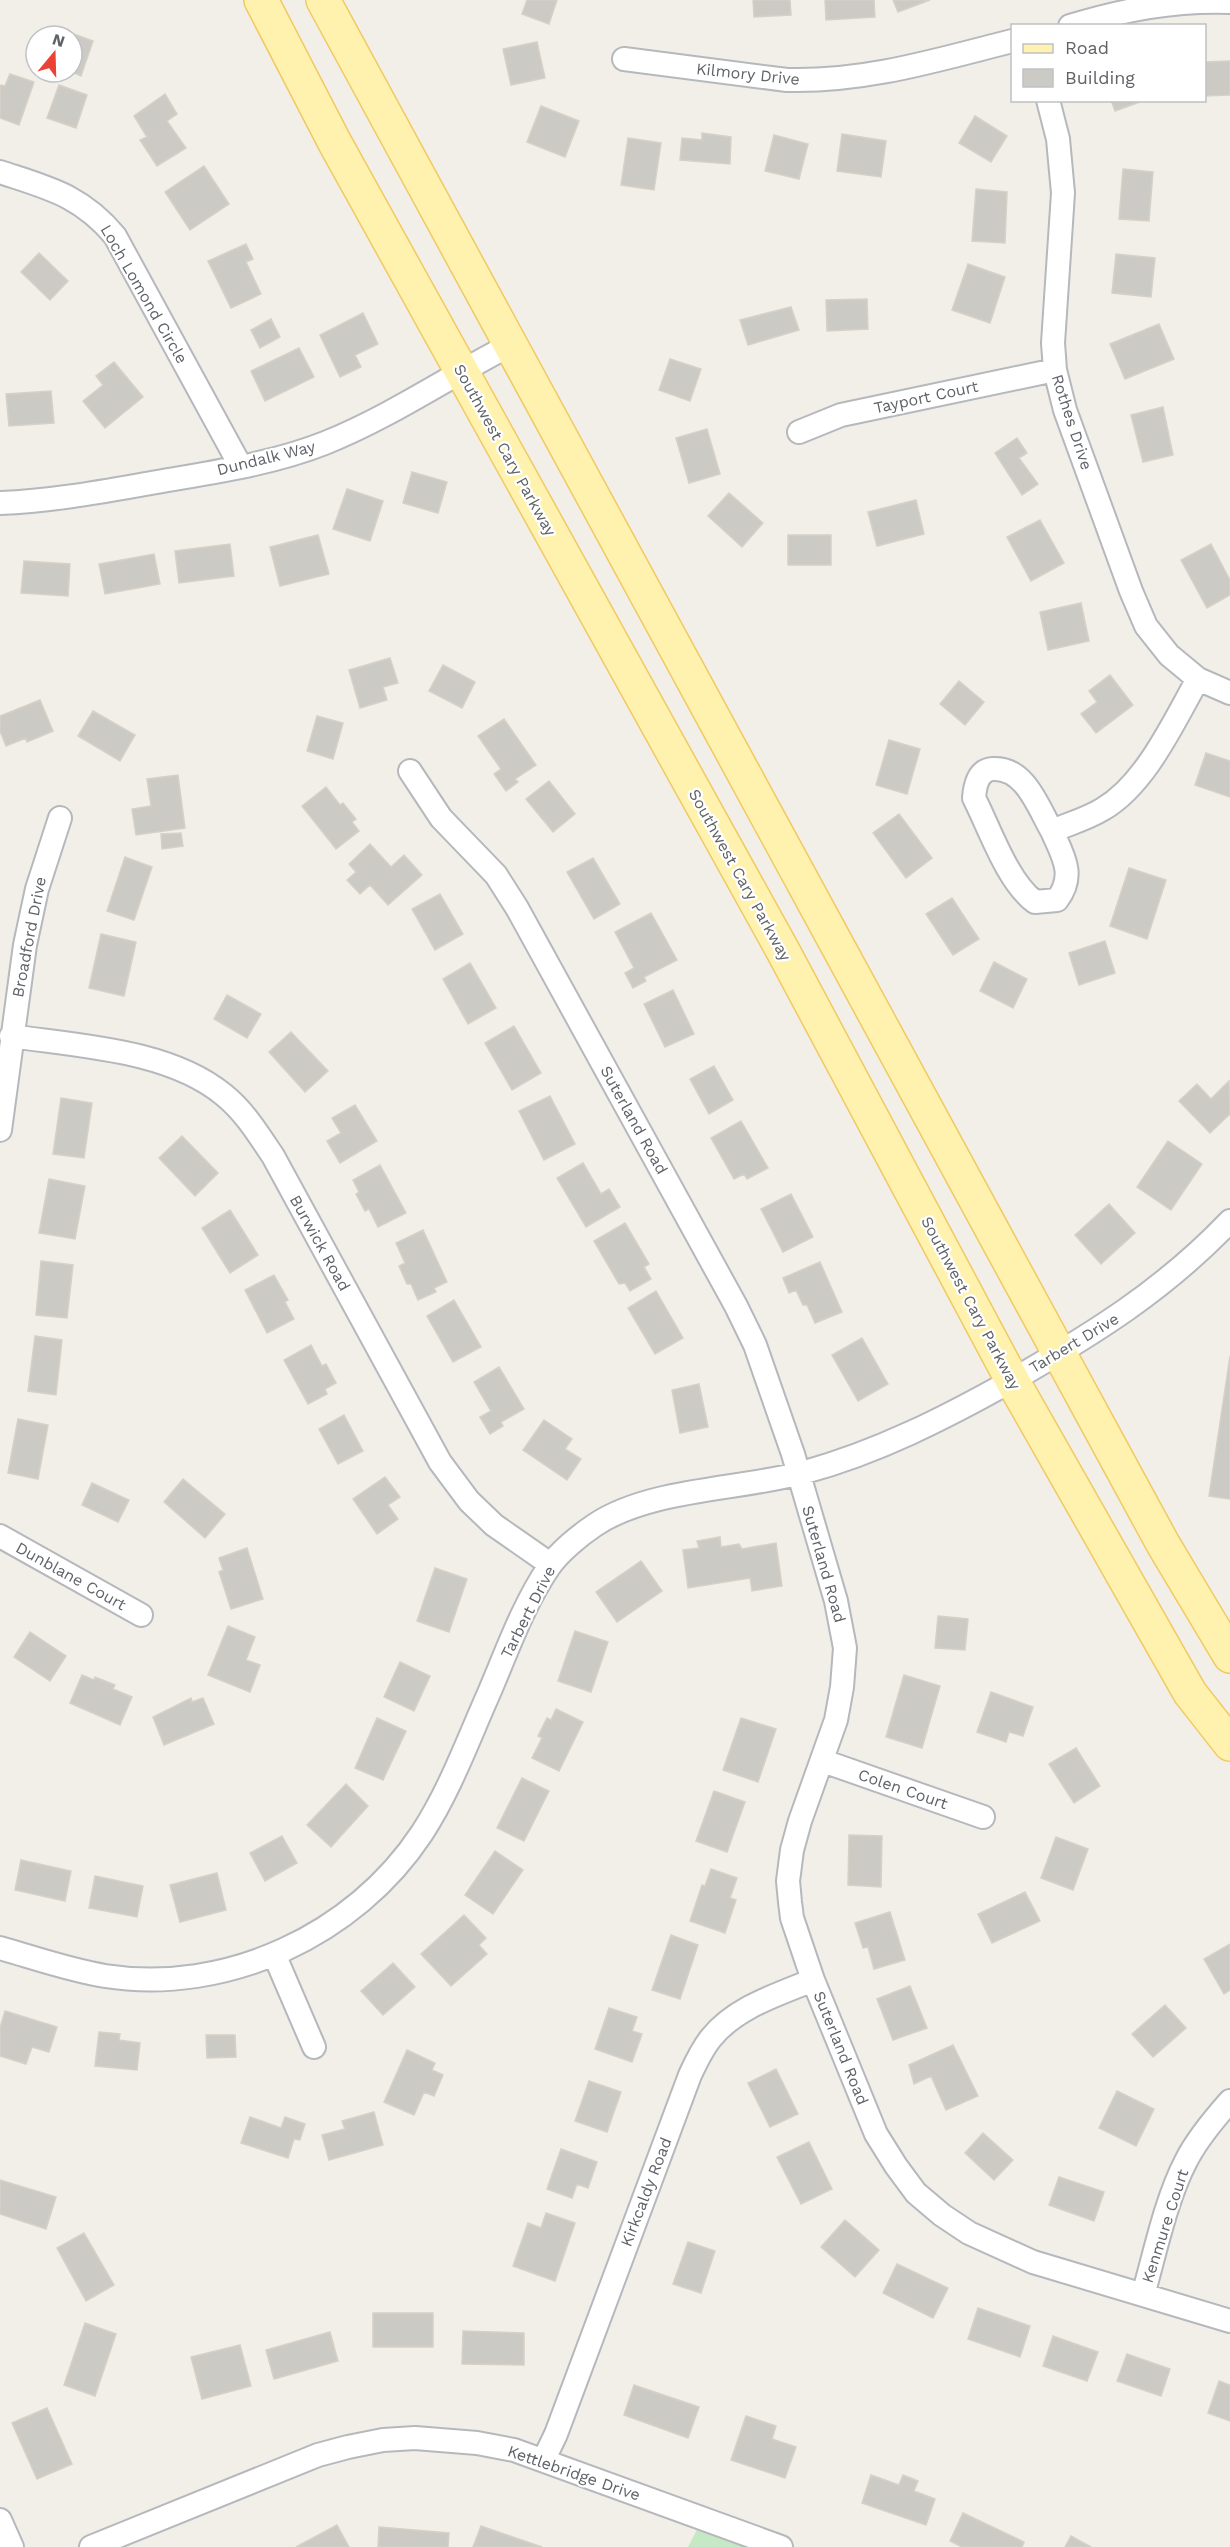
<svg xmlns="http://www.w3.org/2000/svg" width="1230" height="2547" font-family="'Work Sans',sans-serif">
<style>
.green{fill:#c5e8c5}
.building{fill:#cccac5;stroke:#d6d1c6;stroke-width:1.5}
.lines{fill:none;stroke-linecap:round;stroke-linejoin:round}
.street-casing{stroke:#b5b8bc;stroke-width:26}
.primary-casing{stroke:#f2c960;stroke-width:36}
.street{stroke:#fff;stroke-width:22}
.primary{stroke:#fff2af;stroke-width:33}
.labels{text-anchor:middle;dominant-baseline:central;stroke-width:4.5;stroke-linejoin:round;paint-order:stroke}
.street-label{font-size:16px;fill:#5f6368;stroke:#fff}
</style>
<rect width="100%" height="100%" fill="#f1efe8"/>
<path class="green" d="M703 2518 767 2547H688Z"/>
<path class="building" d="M527 0H557L549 24 522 14Z
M753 0H790L791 15 754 17Z
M825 0H874L875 17 826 20Z
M893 0H930L898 12Z
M68 32 93 41 81 76 72 72V36H67Z
M537 42 545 78 511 85 503 49Z
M1230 61V95L1204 96V62Z
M10 74 34 82 19 125 0 118V85L5 86Z
M59 85 87 95 76 128 47 118Z
M165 94 177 114 167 121 186 148 157 166 140 140 147 137 134 116Z
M1111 100H1145L1115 111Z
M541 106 579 121 565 157 527 142Z
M975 116 1007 136 991 162 959 143Z
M702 133 731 137 730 164 680 160 682 138 702 140Z
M842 134 886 141 881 177 837 171Z
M774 135 808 144 799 179 765 171Z
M628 138 661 143 654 190 621 185Z
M204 166 229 204 190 230 165 192Z
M1123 169 1153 172 1149 221 1119 219Z
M976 189 1007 192 1005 243 972 241Z
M246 244 253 259 246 262 261 294 231 308 208 261Z
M39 253 68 281 50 300 21 272Z
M1116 254 1155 258 1151 297 1112 293Z
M968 264 1005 277 990 323 952 310Z
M867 299 868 329 827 331 826 300Z
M791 307 799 330 748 345 740 320Z
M363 313 378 344 355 355 361 367 340 377 320 335Z
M271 319 280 337 260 348 251 330Z
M1159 324 1174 359 1125 379 1110 344Z
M299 348 314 377 265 401 251 371Z
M670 359 701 369 690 401 659 390Z
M114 362 143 397 105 428 83 401 103 385 96 376Z
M51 391 54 423 9 426 6 394Z
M1163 407 1173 455 1143 462 1131 415Z
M707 429 720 474 689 483 676 438Z
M1017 438 1027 453 1019 458 1038 484 1022 495 995 453Z
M412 472 447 482 438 513 403 503Z
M347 489 383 501 370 541 333 529Z
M729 493 763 523 742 547 708 516Z
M916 500 924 534 877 546 868 512Z
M1040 520 1064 563 1031 581 1007 537Z
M318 535 329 574 280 586 270 547Z
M788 535H831V565H788Z
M230 544 234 576 179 583 175 551Z
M1211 544 1230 580V595L1207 608 1181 560Z
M154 554 160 584 105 594 99 564Z
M24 561 70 564 68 596 21 593Z
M1081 603 1089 641 1048 650 1040 612Z
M390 658 398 683 383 687 387 700 360 708 349 670Z
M443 665 475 682 462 708 429 691Z
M1110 675 1133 705 1096 733 1081 714 1097 702 1089 691Z
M959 681 984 702 965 725 940 704Z
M40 700 53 731 27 742 26 738 6 746 0 731V716Z
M93 711 135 735 120 761 78 736Z
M317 716 343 723 333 759 307 751Z
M504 719 536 765 515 779 518 782 506 791 494 774 501 769 478 736Z
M889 740 920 749 907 794 876 785Z
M1206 753 1230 761V797L1195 785Z
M178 775 185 828 136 835 132 809 151 806 147 779Z
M549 781 575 814 553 832 526 799Z
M326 787 340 805 343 803 356 819 352 822 359 831 336 849 302 806Z
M899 814 932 858 906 878 873 833Z
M181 833 183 846 162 849 161 834Z
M370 844 391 867 404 855 422 875 388 905 370 885 360 894 347 880 356 872 349 864Z
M125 857 152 867 134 920 107 911Z
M593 858 620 904 594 919 567 872Z
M1129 868 1166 880 1147 939 1110 926Z
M440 894 463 934 435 950 412 909Z
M952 898 979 939 953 955 926 914Z
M651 913 677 960 644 977 646 981 633 988 625 973 634 968 615 932Z
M101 934 136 942 124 996 89 988Z
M1105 941 1115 973 1079 985 1069 953Z
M994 962 1027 979 1013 1008 980 991Z
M470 963 496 1008 468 1024 443 979Z
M673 990 694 1034 665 1047 644 1004Z
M227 995 261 1014 247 1038 214 1019Z
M514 1026 541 1073 512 1090 485 1043Z
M291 1032 328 1071 305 1092 269 1052Z
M714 1066 733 1100 709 1114 690 1079Z
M1229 1081 1230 1114 1210 1133 1179 1101 1197 1084 1211 1099Z
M550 1096 575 1144 544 1160 519 1111Z
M61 1098 92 1103 84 1158 53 1154Z
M355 1105 377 1141 340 1163 327 1141 341 1133 332 1118Z
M741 1121 768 1168 747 1179 744 1174 734 1179 711 1138Z
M182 1136 218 1173 195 1196 159 1158Z
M1168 1141 1202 1164 1171 1210 1137 1187Z
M583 1163 601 1194 609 1189 620 1207 586 1227 557 1178Z
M380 1165 406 1213 378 1227 369 1209 365 1211 356 1194 359 1192 353 1180Z
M49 1179 85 1186 75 1239 39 1233Z
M791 1194 813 1237 783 1252 761 1209Z
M1109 1204 1135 1233 1101 1264 1075 1235Z
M230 1210 258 1255 230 1273 202 1228Z
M625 1223 649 1264 644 1267 651 1279 630 1291 625 1283 619 1284 594 1241Z
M423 1230 447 1282 434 1288 436 1292 418 1300 411 1284H407L399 1266 405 1263 396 1243Z
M41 1261 73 1265 67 1318 36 1315Z
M820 1262 842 1312 815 1323 807 1305H803L796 1290 789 1293 783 1278Z
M274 1275 288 1300 285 1302 294 1319 267 1333 245 1290Z
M656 1291 683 1338 655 1354 628 1308Z
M454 1300 481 1347 453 1362 427 1316Z
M35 1336 62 1340 56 1395 28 1391Z
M862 1338 888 1384 858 1401 832 1355Z
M311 1345 322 1366 326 1364 336 1383 325 1389 327 1394 308 1404 284 1360Z
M1230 1356V1499L1209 1496Z
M499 1367 524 1409 501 1422 503 1426 490 1434 480 1417 491 1411 474 1382Z
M699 1384 708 1427 680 1433 672 1390Z
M344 1415 363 1451 338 1464 319 1429Z
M18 1419 48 1425 38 1479 8 1473Z
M544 1420 572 1439 565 1449 581 1459 567 1480 523 1450Z
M385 1477 400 1497 388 1505 398 1519 377 1534 353 1499Z
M183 1479 225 1514 205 1538 164 1502Z
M92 1483 129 1500 118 1522 82 1505Z
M720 1537 721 1547 739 1544 742 1549 776 1543 782 1586 752 1591 750 1578 688 1588 683 1550 699 1548 697 1541Z
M247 1548 263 1599 231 1609 219 1572 223 1570 219 1558Z
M641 1561 662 1591 617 1622 596 1592Z
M435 1568 467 1579 449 1632 417 1621Z
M938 1616 968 1619 965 1650 935 1648Z
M228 1626 255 1637 246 1660 260 1665 250 1692 208 1675Z
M575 1631 608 1642 591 1692 558 1681Z
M30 1632 66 1656 50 1681 14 1657Z
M400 1662 430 1676 414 1711 384 1697Z
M82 1675 94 1680 95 1677 115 1685 113 1689 132 1697 120 1725 70 1703Z
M904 1675 940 1686 922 1748 886 1737Z
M991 1692 1033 1707 1023 1736 1009 1732 1006 1742 977 1732Z
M191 1698 192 1702 203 1698 214 1724 164 1745 153 1717Z
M556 1709 583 1722 559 1771 532 1758 542 1738 538 1736 547 1718 551 1720Z
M377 1718 406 1731 383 1780 355 1768Z
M741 1718 776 1729 758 1782 723 1770Z
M1076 1748 1100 1786 1074 1803 1049 1764Z
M522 1778 549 1791 524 1841 497 1828Z
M346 1784 368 1806 331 1847 307 1825Z
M714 1791 745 1802 727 1852 696 1841Z
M849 1835 882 1836 881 1887 848 1885Z
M282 1836 297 1863 265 1881 250 1853Z
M1056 1837 1088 1849 1073 1890 1041 1878Z
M495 1851 523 1870 493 1914 465 1895Z
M21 1860 71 1871 65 1901 15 1890Z
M711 1869 737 1878 730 1898 736 1900 725 1933 690 1921 702 1885 705 1886Z
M217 1873 226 1910 180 1922 170 1885Z
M95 1876 143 1886 137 1917 89 1908Z
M1025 1892 1040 1921 992 1943 978 1914Z
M890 1912 905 1960 874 1969 868 1947 863 1948 855 1923Z
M464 1915 486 1938 479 1945 487 1954 451 1986 421 1954Z
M671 1935 698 1945 680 1999 652 1990Z
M1230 1944V1990L1224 1994 1204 1959Z
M393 1963 415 1987 383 2015 361 1991Z
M910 1986 927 2028 893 2040 877 1999Z
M1165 2005 1186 2028 1153 2057 1132 2034Z
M609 2008 637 2017 632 2031 642 2034 632 2062 595 2049Z
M5 2011 57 2027 49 2052 32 2047 26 2064 0 2056V2028Z
M99 2032 120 2034 119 2040 140 2043 137 2070 95 2066Z
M206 2035H235L236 2057 207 2058Z
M953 2045 978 2096 946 2110 931 2076 914 2084 909 2065Z
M407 2050 435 2063 432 2070 443 2075 434 2096 424 2092 414 2115 384 2102Z
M776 2069 798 2114 770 2127 748 2083Z
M589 2081 621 2092 607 2132 575 2121Z
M1117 2091 1154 2109 1136 2146 1099 2128Z
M374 2112 383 2145 329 2160 322 2135 345 2129 342 2121Z
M250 2117 281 2128 285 2117 305 2124 300 2140 294 2139 288 2158 241 2143Z
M983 2133 1013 2160 994 2180 965 2153Z
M809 2142 832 2189 801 2204 777 2157Z
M561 2149 597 2162 588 2188 577 2184 572 2198 547 2189Z
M1059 2177 1104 2192 1094 2221 1049 2205Z
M0 2180 56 2197 46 2229 0 2214Z
M546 2213 575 2223 555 2281 513 2266 528 2223 541 2228Z
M845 2220 879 2250 855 2277 821 2247Z
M84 2233 114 2285 86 2301 57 2248Z
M688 2242 715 2251 701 2293 673 2284Z
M897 2264 948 2288 933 2318 883 2293Z
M978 2308 1030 2326 1020 2357 968 2339Z
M373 2313H433V2347H373Z
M85 2323 116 2334 95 2396 64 2385Z
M463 2331 524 2333V2365L462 2364Z
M330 2332 338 2361 274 2379 266 2350Z
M1053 2336 1098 2352 1087 2381 1043 2366Z
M240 2345 251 2386 202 2399 191 2357Z
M1127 2354 1170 2369 1161 2396 1117 2381Z
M1219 2381 1230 2385V2421L1208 2413Z
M634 2385 699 2407 688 2438 624 2415Z
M47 2408 72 2464 37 2479 12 2423Z
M746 2416 776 2426 772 2439 796 2447 785 2478 731 2460Z
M871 2475 899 2485 903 2475 918 2481 914 2491 935 2499 926 2525 862 2503Z
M963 2513 1024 2542 1022 2547H962L950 2541Z
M337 2525 349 2547H296Z
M481 2526 542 2547H473Z
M379 2527 449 2533 448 2547H378Z
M1071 2536 1091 2547H1065Z"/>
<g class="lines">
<g class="street-casing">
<path id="street" d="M1070 26C1123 10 1174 0 1230 2
M624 59 787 80C866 82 937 60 1012 41
M1048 100 1058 139 1063 193 1053 343 1055 370 1065 410 1131 591 1146 626 1169 655 1198 679 1230 693
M0 172C48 188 81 195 115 236L241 467
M799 432 841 415 1055 370
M0 503C53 501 105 491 157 482 214 472 272 464 325 443 390 417 448 377 510 345
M410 771 441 818 496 875 517 908 736 1306 755 1345 793 1454 836 1601 845 1648 842 1687 836 1720 800 1821 792 1850 788 1881 790 1902 792 1918 813 1980 876 2134 896 2166 916 2193 942 2215 969 2233 1033 2262 1230 2321
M1052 831C1038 807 1025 767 993 769 978 770 975 785 974 798 990 829 1007 881 1035 902L1057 900C1076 875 1063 856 1052 831 1068 824 1087 819 1103 809 1146 784 1174 721 1198 679
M11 1036C79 1046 170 1050 224 1095 245 1112 258 1134 273 1156L440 1462 469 1501 494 1525 550 1564
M0 1130 25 945 37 889 60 818
M0 1536 141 1615
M823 1761 983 1817
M0 1948C35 1958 69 1970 105 1976 226 1995 355 1935 422 1833 450 1790 468 1740 489 1693 507 1651 523 1605 549 1567 559 1552 580 1535 595 1525 650 1488 741 1490 805 1472 878 1452 945 1418 1011 1381 1093 1334 1163 1291 1230 1221
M274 1954 314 2047
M1143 2295C1155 2253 1166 2199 1186 2161 1197 2139 1214 2119 1230 2101
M544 2459 556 2434 690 2075C696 2062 702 2049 711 2038 736 2007 777 1995 813 1980
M0 2520 12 2547
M91 2547 318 2455 348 2447 383 2440 415 2438 477 2443 514 2450 781 2547"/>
</g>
<g class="primary-casing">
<path id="primary" d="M261 0 335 143 783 951 1012 1380 1190 1693 1230 1744
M323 0 1163 1544 1230 1656"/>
</g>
<use href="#street" class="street"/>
<use href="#primary" class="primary"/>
</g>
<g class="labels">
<g class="street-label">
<text transform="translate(748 74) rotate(6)">Kilmory Drive</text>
<text transform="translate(144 294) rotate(60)">Loch Lomond Circle</text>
<text transform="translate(926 397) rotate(-12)">Tayport Court</text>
<text transform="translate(1072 422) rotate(72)">Rothes Drive</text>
<text transform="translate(505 450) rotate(61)">Southwest Cary Parkway</text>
<text transform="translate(266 458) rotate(-14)">Dundalk Way</text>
<text transform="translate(740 875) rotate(61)">Southwest Cary Parkway</text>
<text transform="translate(29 937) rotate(-79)">Broadford Drive</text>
<text transform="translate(634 1120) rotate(61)">Suterland Road</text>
<text transform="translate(320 1243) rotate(61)">Burwick Road</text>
<text transform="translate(971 1303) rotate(62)">Southwest Cary Parkway</text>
<text transform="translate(1074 1343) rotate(-31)">Tarbert Drive</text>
<text transform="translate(824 1564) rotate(74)">Suterland Road</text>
<text transform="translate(71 1576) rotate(29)">Dunblane Court</text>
<text transform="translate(528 1612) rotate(-63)">Tarbert Drive</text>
<text transform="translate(903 1789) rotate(19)">Colen Court</text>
<text transform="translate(841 2048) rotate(68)">Suterland Road</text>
<text transform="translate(646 2192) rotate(-69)">Kirkcaldy Road</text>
<text transform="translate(1165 2226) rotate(-72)">Kenmure Court</text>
<text transform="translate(574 2473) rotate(19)">Kettlebridge Drive</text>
</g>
</g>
<rect x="1011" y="24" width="195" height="78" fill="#ffffff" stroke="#bfc1c3" stroke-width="1.5"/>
<rect x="1023" y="44" width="30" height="9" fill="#fff2af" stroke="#bfc1c3" stroke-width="1.5"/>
<text x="1065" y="54" font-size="18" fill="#5f6368">Road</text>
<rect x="1023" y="69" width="30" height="18" fill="#cccac5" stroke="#bfc1c3" stroke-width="1.5"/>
<text x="1065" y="84" font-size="18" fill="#5f6368">Building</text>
<g transform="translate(54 54) rotate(19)"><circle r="28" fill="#ffffff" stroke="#bfc1c3" stroke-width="1.5"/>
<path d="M0-4.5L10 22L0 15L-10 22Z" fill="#ea4335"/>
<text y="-9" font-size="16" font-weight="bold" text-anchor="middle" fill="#5f6368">N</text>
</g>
</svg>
